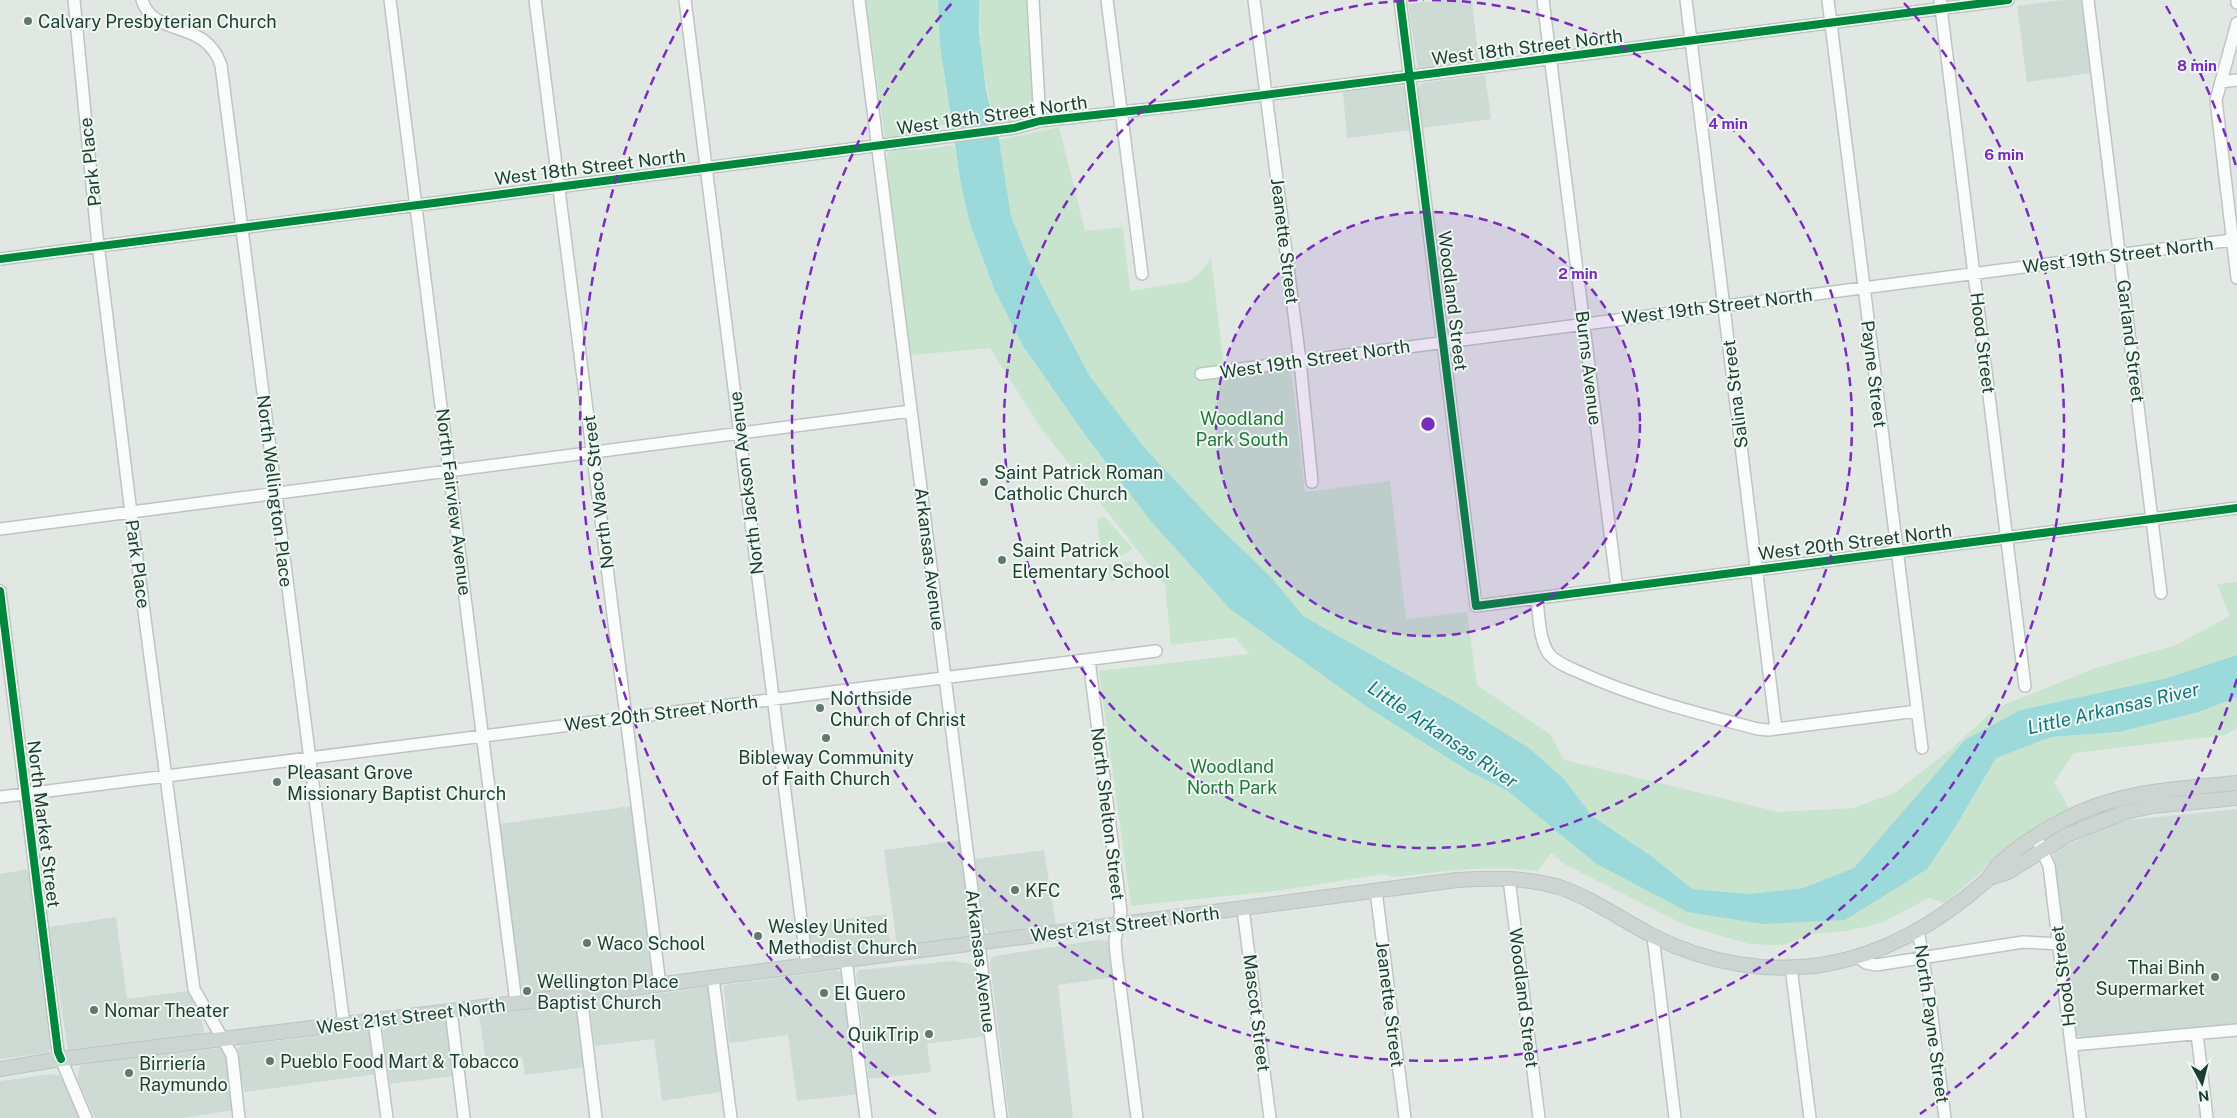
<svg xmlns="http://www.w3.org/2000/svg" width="2237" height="1118" font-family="'Public Sans',sans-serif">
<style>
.built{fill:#cedad4}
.green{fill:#c8e3ce}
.water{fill:#9cd9db}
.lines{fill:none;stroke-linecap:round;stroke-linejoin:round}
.minor-casing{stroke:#bec5c1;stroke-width:14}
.major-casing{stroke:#bbc5c1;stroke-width:16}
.minor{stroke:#fafcfb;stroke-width:11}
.major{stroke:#ccd5d1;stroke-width:14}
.cycleway-casing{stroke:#eff8f2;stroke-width:11}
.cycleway{stroke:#00873e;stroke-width:8}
.ring{fill:none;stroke:#7b2cbf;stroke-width:2.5;stroke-dasharray:9 6}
.poi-dot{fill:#627970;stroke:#eff8f2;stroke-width:2}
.labels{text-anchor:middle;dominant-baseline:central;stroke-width:4;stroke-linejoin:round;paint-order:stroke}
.poi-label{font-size:18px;fill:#1e3d31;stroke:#eff8f2;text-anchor:start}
.street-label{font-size:18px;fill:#1e3d31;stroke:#eff8f2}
.park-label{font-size:18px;fill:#24773c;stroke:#eff8f2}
.water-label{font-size:19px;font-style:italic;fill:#12767e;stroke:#eff8f2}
.centre{fill:#7b2cbf;stroke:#eff8f2;stroke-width:2.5}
.ring-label{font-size:15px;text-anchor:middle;font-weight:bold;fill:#7b2cbf;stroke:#eff8f2;stroke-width:4;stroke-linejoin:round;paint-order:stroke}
</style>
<rect width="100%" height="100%" fill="#e1e8e4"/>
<path class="built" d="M1442 0H1472L1479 63 1418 70 1408 4Z
M2063 0H2083L2093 73 2027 82 2017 6Z
M1485 75 1491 119 1423 128 1418 88 1422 83Z
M1399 85 1405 88 1407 91 1412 130 1347 138 1343 92Z
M632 806 654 971 651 977 645 981 530 996 522 995 519 989 499 824Z
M2237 809V1024L2084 1038 2076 1035 2053 854 2058 849 2113 824 2129 820Z
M959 840 971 935 969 937 897 946 884 850Z
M1044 850 1056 925 988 933 984 926 975 859Z
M29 869 51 1047 48 1053 0 1059V874Z
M886 914 891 947 817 957 813 955 809 924Z
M116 917 127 999 188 991 202 1021 204 1031 202 1034 198 1036 68 1051 49 927Z
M1097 940 1107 941 1110 943 1115 977 1058 985 1073 1118H1009L990 964 991 959 995 956Z
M953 961 971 964 977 973 985 1036 927 1044 931 1072 869 1079 856 974 859 970 870 969Z
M836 970 844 974 859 1094 797 1101 788 1035 729 1043 724 987 726 985Z
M706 987 710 988 725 1091 662 1101 654 1039 595 1046 590 1009 594 1003Z
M571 1003 579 1008 587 1067 525 1075 522 1057 486 1062 479 1016Z
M442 1020 449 1024 455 1076 390 1084 383 1031 387 1027Z
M365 1030H370L371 1035 377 1074 244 1092 237 1052 238 1048 243 1045Z
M220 1048 227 1053 235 1110 182 1118H95L77 1079 80 1066 88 1063Z
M51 1074 60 1076 80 1118H0V1081Z"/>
<path class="green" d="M866 0H938L940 46 951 124 916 129 910 135 885 137Z
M979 0H1028L1034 118 996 125C984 83 979 43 979 0Z
M1059 127 1085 231 1123 227 1130 291 1187 282 1200 273 1211 258 1225 375 1291 367 1305 492 1390 481 1406 619 1467 612 1477 685 1551 735 1564 760 1779 812 1853 808 1895 793 1952 748 1996 708 2095 668 2176 645 2230 616 2217 584 2237 582V655L2167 678 2020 710 1965 740 1854 868 1803 888 1750 894 1692 889 1654 858 1592 816 1565 780 1529 748 1457 703 1303 616 1272 578 1215 523 1142 445 1089 375 1029 261 1011 216 999 140Z
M954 145 961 185 970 224 995 291 1023 346 1086 436 1472 773 1508 791 1595 863 1763 924 1957 824 1996 758 2051 737 2119 732 2199 712 2237 697V727L2226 735 2074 753 2054 782 2069 808 1998 858 1945 903 1929 898 1881 923 1846 931 1810 934 1784 945 1749 944 1685 925 1566 865 1551 853 1538 871C1490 865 1443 871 1395 877L1383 874 1283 890 1131 906 1099 671 1249 654 1235 637 1171 645 1165 585 1040 427 990 348 911 355 886 158 888 153C900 145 907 151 918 150 930 149 942 147 954 145Z
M1104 516 1133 549 1117 558 1102 559 1097 520Z
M1132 561 1135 576 1111 581 1108 565Z"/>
<path class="water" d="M938 0H979V32L986 90 999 140 1011 216 1029 261 1089 375 1142 445 1215 523 1272 578 1303 616 1457 703 1529 748 1565 780 1592 816 1654 858 1692 889 1750 894 1803 888 1854 868 1965 740 2020 710 2167 678 2237 655V697L2199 712 2119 732 2051 737 1996 758 1957 824 1927 869 1845 920 1763 924 1688 912 1595 863 1508 791 1472 773 1367 707 1230 609 1150 520 1086 436 1023 346 995 291 970 224 961 185 940 46Z"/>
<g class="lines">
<g class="minor-casing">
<path id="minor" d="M74 0 97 236 131 513 194 989 232 1055 239 1118
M142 0C154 39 204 17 221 65L344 1025
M390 0 516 1003
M535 0 660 985
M685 0 807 966
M859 0 1001 1118
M1033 0 1040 121
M1107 0 1142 274
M1254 0 1300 361 1312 482
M1400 0 1476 606 2237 508
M1543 0 1617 588
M1686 0 1776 729
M1828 0 1922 748
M1940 0 2025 686
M2088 0 2161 593
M2237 0V3
M2237 23 2216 100 2237 278
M2221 82 2237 80
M0 259 1014 128 1040 121 1194 104 2008 0
M1201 374 2232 240
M0 529 911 411
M0 591 58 1052 86 1118
M1537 599C1539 615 1539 640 1549 654 1556 663 1570 668 1579 672 1636 698 1697 713 1758 729L1768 730 1917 711
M1089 660 1121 912 1115 940 1116 954 1137 1118
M0 797 1156 651
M2036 837 2049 866 2080 1118
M1509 879 1539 1118
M1376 891 1405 1118
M1243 909 1270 1118
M1918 930 1930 1001 1945 1118
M1653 936 1675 1118
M1857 957 1866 963 1876 965 2023 942 2059 944
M846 960 866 1118
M1791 967 1810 1118
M713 978 731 1118
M581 995 596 1118
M451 1011 464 1118
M374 1021 387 1118
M2197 1034 2207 1118
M2072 1045 2237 1030"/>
</g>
<g class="major-casing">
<path id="major" d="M1989 878 2008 872 2067 835 2122 813 2152 806 2237 798
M0 1069 61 1059 595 993 1457 880C1492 878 1525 877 1559 887 1592 898 1622 920 1653 936 1706 963 1768 974 1827 964 1887 953 1942 920 1987 880 1992 875 1995 868 2000 863 2017 848 2039 833 2060 822 2115 791 2176 789 2237 783"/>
</g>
<use href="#minor" class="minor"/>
<use href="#major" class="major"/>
<g class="cycleway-casing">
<path id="cycleway" d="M1400 0 1476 606 2237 508
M0 259 1014 128 1040 121 1194 104 2008 0
M0 591 58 1052 61 1059"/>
</g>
<use href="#cycleway" class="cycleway"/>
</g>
<circle cx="1428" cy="424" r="212" fill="#7b2cbf" fill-opacity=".12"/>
<g class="ring">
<circle cx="1428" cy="424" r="212"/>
<path d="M1432 0A424 424 0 1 1 1424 0"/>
<path d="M1904 3A636 636 0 1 1 952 3"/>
<path d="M2237 679A848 848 0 0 1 1920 1114M936 1114A848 848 0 0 1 690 6M2166 6A848 848 0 0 1 2237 169"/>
</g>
<g class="poi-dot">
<circle cx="28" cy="21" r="5"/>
<circle cx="984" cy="482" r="5"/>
<circle cx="1002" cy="560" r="5"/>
<circle cx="820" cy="708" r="5"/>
<circle cx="826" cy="738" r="5"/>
<circle cx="277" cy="782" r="5"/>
<circle cx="1015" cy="890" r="5"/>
<circle cx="758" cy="936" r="5"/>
<circle cx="587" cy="943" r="5"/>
<circle cx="2215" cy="977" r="5"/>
<circle cx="527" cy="991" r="5"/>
<circle cx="824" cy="993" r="5"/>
<circle cx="94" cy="1010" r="5"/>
<circle cx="929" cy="1034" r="5"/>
<circle cx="270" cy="1061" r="5"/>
<circle cx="129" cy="1073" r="5"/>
</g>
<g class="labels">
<g class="poi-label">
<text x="38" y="21">Calvary Presbyterian Church</text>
<text x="994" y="472">Saint Patrick Roman<tspan x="994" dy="21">Catholic Church</tspan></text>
<text x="1012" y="550">Saint Patrick<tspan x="1012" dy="21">Elementary School</tspan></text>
<text x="830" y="698">Northside<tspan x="830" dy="21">Church of Christ</tspan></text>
<text x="826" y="757" text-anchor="middle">Bibleway Community<tspan x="826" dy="21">of Faith Church</tspan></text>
<text x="287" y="772">Pleasant Grove<tspan x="287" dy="21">Missionary Baptist Church</tspan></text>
<text x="1025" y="890">KFC</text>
<text x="768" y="926">Wesley United<tspan x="768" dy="21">Methodist Church</tspan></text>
<text x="597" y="943">Waco School</text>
<text x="2205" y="967" text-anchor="end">Thai Binh<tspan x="2205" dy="21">Supermarket</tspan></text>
<text x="537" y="981">Wellington Place<tspan x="537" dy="21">Baptist Church</tspan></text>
<text x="834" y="993">El Guero</text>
<text x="104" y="1010">Nomar Theater</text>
<text x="919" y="1034" text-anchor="end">QuikTrip</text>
<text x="280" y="1061">Pueblo Food Mart &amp; Tobacco</text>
<text x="139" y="1063">Birriería<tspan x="139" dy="21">Raymundo</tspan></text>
</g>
<g class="street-label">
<text transform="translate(1527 47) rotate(-7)">West 18th Street North</text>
<text transform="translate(992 115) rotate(-8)">West 18th Street North</text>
<text transform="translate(90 162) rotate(-96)">Park Place</text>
<text transform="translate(590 167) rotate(-7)">West 18th Street North</text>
<text transform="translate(1285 241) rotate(83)">Jeanette Street</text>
<text transform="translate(2118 255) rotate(-7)">West 19th Street North</text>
<text transform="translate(1453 301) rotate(83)">Woodland Street</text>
<text transform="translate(1717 306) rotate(-7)">West 19th Street North</text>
<text transform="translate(2131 341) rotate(83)">Garland Street</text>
<text transform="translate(1983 343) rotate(83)">Hood Street</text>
<text transform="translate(1315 359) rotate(-8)">West 19th Street North</text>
<text transform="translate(1589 368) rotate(83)">Burns Avenue</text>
<text transform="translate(1874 374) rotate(83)">Payne Street</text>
<text transform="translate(1735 394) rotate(-97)">Salina Street</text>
<text transform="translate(746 483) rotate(-97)">North Jackson Avenue</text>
<text transform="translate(275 491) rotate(83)">North Wellington Place</text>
<text transform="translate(598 492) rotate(-97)">North Waco Street</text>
<text transform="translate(454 502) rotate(83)">North Fairview Avenue</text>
<text transform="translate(1855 542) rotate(-7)">West 20th Street North</text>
<text transform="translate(930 559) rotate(83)">Arkansas Avenue</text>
<text transform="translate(138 564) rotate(82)">Park Place</text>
<text transform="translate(661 713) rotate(-7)">West 20th Street North</text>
<text transform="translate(1108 814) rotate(83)">North Shelton Street</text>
<text transform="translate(44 824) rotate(83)">North Market Street</text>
<text transform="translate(1125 924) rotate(-7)">West 21st Street North</text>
<text transform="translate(981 961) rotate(83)">Arkansas Avenue</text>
<text transform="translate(2063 976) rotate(-97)">Hood Street</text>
<text transform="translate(1524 998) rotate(83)">Woodland Street</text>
<text transform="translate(1390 1004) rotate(83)">Jeanette Street</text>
<text transform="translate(1257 1013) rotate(83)">Mascot Street</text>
<text transform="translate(411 1016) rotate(-7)">West 21st Street North</text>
<text transform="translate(1932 1024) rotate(82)">North Payne Street</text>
</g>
<g class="park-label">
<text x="1242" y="418">Woodland<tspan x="1242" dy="21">Park South</tspan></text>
<text x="1232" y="766">Woodland<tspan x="1232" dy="21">North Park</tspan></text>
</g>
<g class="water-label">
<text transform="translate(2113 708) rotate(-13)">Little Arkansas River</text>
<text transform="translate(1443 734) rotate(34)">Little Arkansas River</text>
</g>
</g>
<circle cx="1428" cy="424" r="8" class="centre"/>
<g class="ring-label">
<text x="2197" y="71">8 min</text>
<text x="1728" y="129">4 min</text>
<text x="2004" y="160">6 min</text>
<text x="1578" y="279">2 min</text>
</g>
<g transform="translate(2202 1083) rotate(173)" stroke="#eff8f2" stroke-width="4" paint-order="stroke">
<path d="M0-4L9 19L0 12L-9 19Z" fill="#1e3d31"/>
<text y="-8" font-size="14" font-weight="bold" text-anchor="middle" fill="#1e3d31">N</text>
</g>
</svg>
